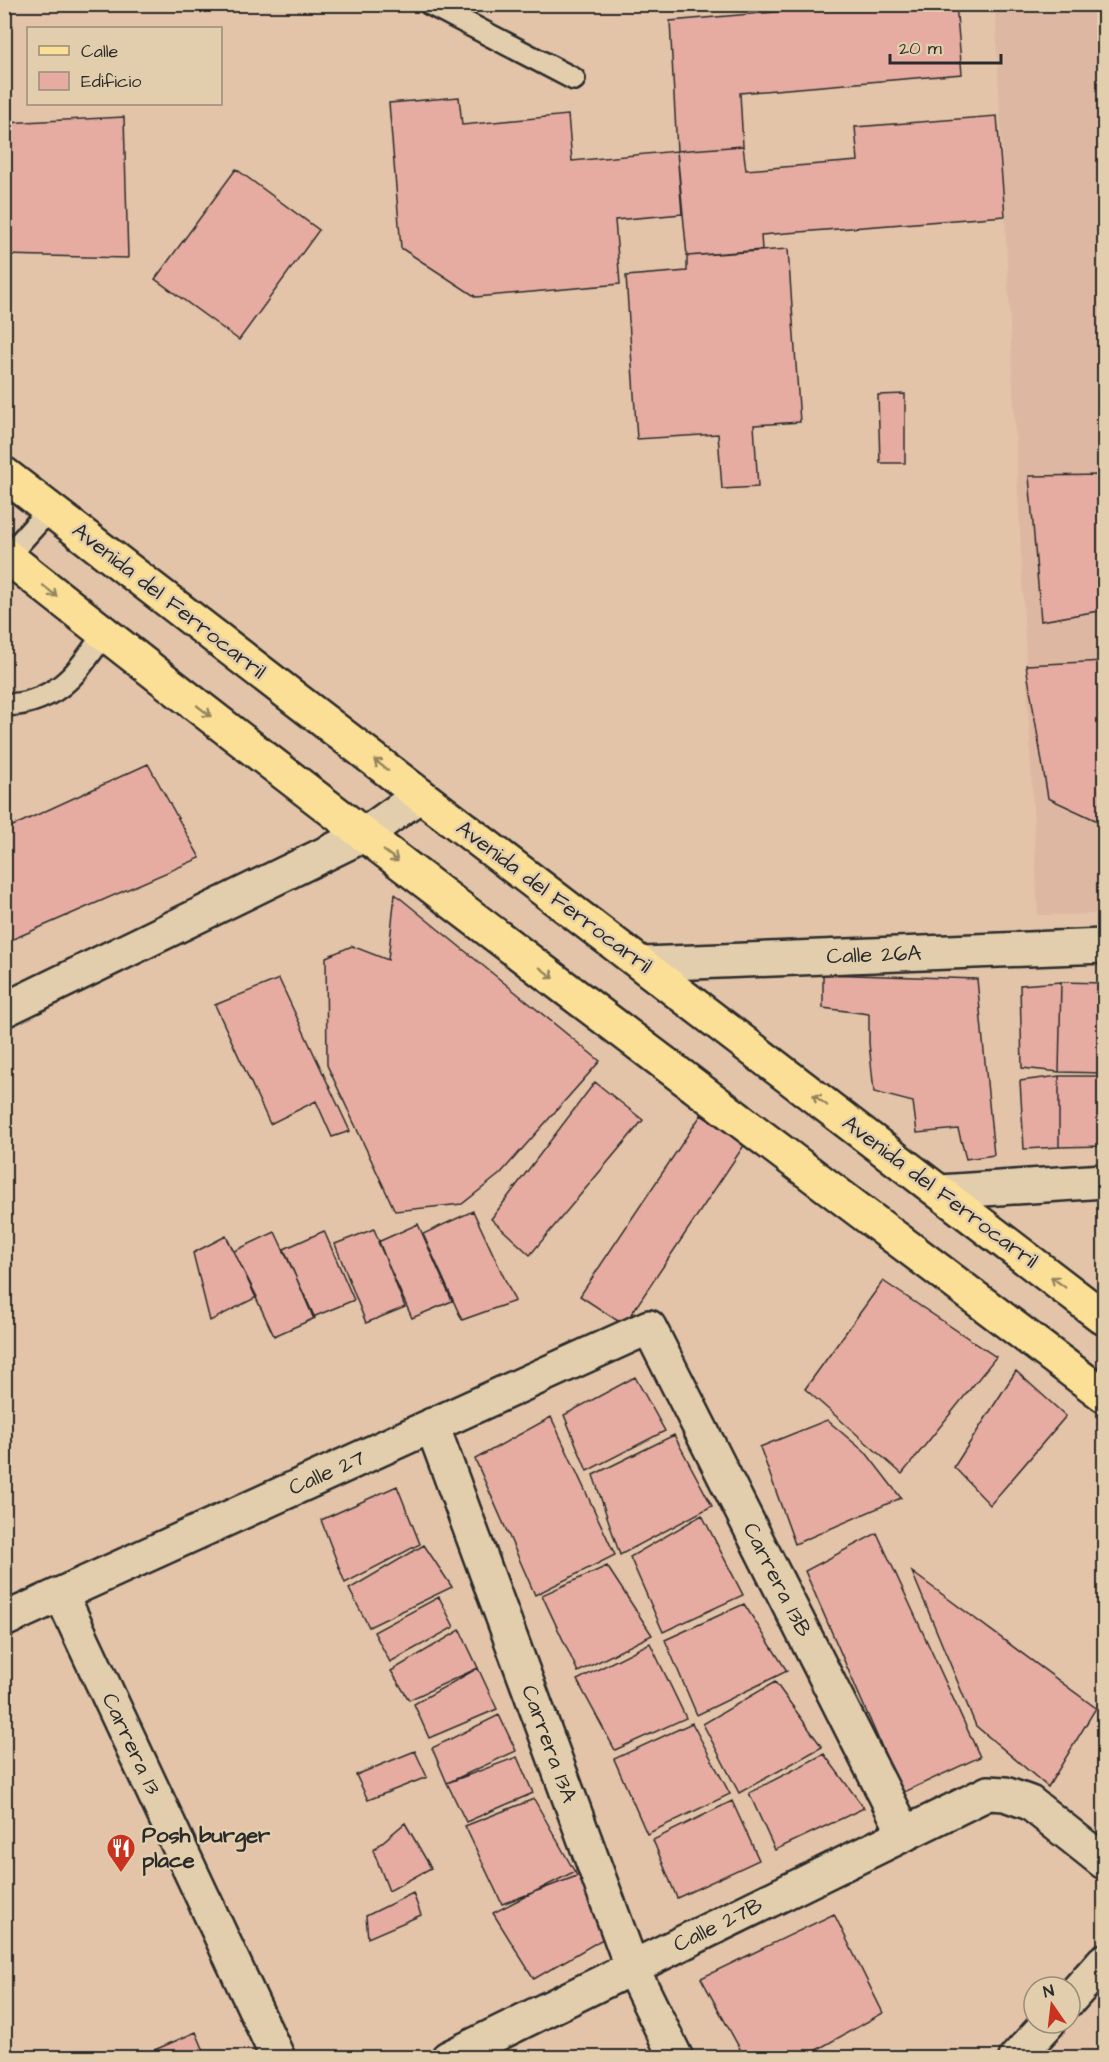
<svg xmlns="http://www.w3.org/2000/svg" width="1109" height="2062" font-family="'Architects Daughter',sans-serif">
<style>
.built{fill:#ddb7a2}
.building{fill:#e6aca1;stroke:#2b2b2b;stroke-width:1.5}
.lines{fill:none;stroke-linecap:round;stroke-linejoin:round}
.lane-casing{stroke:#2b2b2b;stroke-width:26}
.street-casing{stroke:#2b2b2b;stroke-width:38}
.primary-casing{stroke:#2b2b2b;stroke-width:38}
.lane{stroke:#e2ceac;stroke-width:21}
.street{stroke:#e2ceac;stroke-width:33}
.primary{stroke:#fbdf96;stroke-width:33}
.oneway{stroke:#938560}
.labels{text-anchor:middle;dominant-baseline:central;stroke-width:5;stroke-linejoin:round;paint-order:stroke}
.street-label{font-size:22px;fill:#2b2b2b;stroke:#e2ceac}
.poi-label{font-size:22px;font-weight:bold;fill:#2b2b2b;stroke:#e2ceac;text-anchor:start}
</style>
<rect width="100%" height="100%" fill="#e3c4a9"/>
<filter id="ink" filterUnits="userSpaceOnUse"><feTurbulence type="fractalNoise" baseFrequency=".0167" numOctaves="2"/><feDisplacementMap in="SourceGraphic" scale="12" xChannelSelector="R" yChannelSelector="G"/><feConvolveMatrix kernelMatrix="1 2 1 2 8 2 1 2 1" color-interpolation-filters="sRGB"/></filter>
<g filter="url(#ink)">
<path class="built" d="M995 5H1104V914L1038 915Z"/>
<path class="building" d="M785 4H956L962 74 740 93 743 146 677 151 670 21 786 11Z
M459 97 462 125 568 115 572 161 677 151 682 214 615 220 620 284 476 297 401 248 389 103Z
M997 116 1005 216 761 235 762 250 687 256 677 151 743 146 746 170 858 161 855 127Z
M124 117 128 258 4 255V123Z
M236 169 319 230 239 340 155 279Z
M788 249 800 422 754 425 758 487 722 489 718 434 637 439 626 276 687 271V256Z
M905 394V463H880L878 395Z
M1104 475V610L1041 621 1029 476Z
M1104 661V824L1048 798 1026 665Z
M148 764 200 858 4 943V830Z
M395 894 600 1061 500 1174 462 1204 395 1211 327 1065 326 957 352 946 388 960Z
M823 974 977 979 994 1155 966 1159 958 1129 917 1133 913 1102 874 1092 869 1043V1014L823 1008Z
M279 979 350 1131 332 1137 316 1101 270 1124 215 1005Z
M1061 982 1104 983V1073L1059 1072Z
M1061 982 1059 1072 1022 1068 1020 985Z
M1059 1076H1104V1146L1059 1147Z
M1059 1076V1147L1024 1149 1020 1081Z
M595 1082 643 1120 530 1255 491 1219Z
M701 1115 745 1144 624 1325 580 1296Z
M473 1211 515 1301 462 1320 423 1234Z
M418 1224 452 1301 412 1318 378 1242Z
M374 1229 405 1307 366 1323 335 1244Z
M324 1231 354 1300 313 1317 284 1249Z
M275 1232 315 1318 274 1336 234 1251Z
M226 1236 257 1297 210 1321 193 1253Z
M883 1281 996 1357 902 1474 805 1389Z
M1016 1371 1066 1416 990 1505 954 1467Z
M635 1377 665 1431 587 1471 564 1415Z
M551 1417 615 1555 535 1595 475 1459Z
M827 1420 867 1454 901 1498 795 1544 760 1447Z
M674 1435 712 1506 620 1555 593 1475Z
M397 1486 420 1544 345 1583 321 1520Z
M702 1515 743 1595 663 1632 630 1557Z
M877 1533 980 1757 902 1793 805 1571Z
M424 1545 452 1587 369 1627 349 1589Z
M607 1566 652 1635 578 1672 542 1595Z
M912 1572 1096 1708 1048 1787 976 1726Z
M439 1597 454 1627 390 1662 374 1632Z
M744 1604 787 1671 697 1715 665 1640Z
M460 1630 478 1668 409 1700 391 1671Z
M650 1643 686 1718 615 1750 577 1680Z
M478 1668 497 1709 429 1738 414 1704Z
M775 1682 822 1747 739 1793 703 1724Z
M499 1715 516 1751 447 1783 432 1748Z
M692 1723 730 1794 647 1834 614 1759Z
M415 1751 427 1777 368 1800 356 1775Z
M824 1754 864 1808 775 1850 749 1793Z
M517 1757 533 1793 466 1822 447 1783Z
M534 1799 577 1876 502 1904 465 1826Z
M732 1801 759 1860 677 1898 653 1840Z
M405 1823 431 1868 389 1891 373 1850Z
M583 1867 613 1933 534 1979 493 1913Z
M413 1893 421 1915 368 1938 366 1916Z
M834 1914 883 2013 802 2058H745L701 1978Z
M196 2032 207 2058H136Z"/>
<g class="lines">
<g class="lane-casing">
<path id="lane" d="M430 4 574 79
M4 560 50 509
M4 704C26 707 54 694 69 679 82 667 93 649 104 634"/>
</g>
<g class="street-casing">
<path id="street" d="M643 964 1104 946
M4 1010 364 835 420 795
M940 1192 1104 1181
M432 1425 632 1968 676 2058
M61 1594 278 2058
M4 1620 649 1327 905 1834
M1070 1999 1104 1961
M448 2058 988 1793 1005 1794 1030 1803 1104 1862
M1016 2058 1048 2023"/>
</g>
<g class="primary-casing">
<path id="primary" d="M4 474 420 795 1104 1318
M4 554C366 841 736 1117 1104 1395"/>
</g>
<use href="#lane" class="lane"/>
<use href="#street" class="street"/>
<use href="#primary" class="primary"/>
</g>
<defs><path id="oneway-shaft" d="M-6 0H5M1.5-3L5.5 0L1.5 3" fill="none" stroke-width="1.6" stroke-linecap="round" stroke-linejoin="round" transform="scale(1.5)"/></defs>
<g class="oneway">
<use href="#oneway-shaft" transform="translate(50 591) rotate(39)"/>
<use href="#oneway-shaft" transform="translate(204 711) rotate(38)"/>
<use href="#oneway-shaft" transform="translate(381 765) rotate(-142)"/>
<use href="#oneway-shaft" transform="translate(391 856) rotate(37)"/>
<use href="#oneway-shaft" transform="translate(547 973) rotate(37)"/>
<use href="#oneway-shaft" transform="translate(820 1100) rotate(-143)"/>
<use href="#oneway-shaft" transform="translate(1058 1282) rotate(-143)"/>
</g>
</g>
<defs>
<g id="restaurant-pin" transform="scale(1.5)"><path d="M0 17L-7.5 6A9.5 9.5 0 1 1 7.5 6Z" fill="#c8321e" stroke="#e2ceac"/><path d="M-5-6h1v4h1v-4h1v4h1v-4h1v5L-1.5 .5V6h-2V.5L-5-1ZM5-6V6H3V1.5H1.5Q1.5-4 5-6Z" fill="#fff"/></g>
</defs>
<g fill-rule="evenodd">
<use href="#restaurant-pin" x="121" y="1848"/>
</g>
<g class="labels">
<g class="street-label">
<text transform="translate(169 601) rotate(38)">Avenida del Ferrocarril</text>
<text transform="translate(554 897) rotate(37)">Avenida del Ferrocarril</text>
<text transform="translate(874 955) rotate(-2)">Calle 26A</text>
<text transform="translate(940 1192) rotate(37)">Avenida del Ferrocarril</text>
<text transform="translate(327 1473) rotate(-24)">Calle 27</text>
<text transform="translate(777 1580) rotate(63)">Carrera 13B</text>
<text transform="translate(131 1744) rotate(65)">Carrera 13</text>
<text transform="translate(549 1744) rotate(70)">Carrera 13A</text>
<text transform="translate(718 1925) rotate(-26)">Calle 27B</text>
</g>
<g class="poi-label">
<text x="142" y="1835">Posh burger<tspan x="142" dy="25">place</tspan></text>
</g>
</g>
<rect width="1109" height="2062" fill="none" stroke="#e2ceac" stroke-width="24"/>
<rect x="12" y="12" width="1085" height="2038" fill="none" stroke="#2b2b2b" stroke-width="2" filter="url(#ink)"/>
<rect x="27" y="27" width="195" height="78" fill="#e2ceac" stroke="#998d78" stroke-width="1.5"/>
<rect x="39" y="46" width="30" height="9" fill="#fbdf96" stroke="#998d78" stroke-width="1.5"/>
<text x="81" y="57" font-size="18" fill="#2b2b2b">Calle</text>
<rect x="39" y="72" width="30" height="18" fill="#e6aca1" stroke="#998d78" stroke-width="1.5"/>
<text x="81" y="87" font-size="18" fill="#2b2b2b">Edificio</text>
<g transform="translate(1052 2005) rotate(346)"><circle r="28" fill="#e2ceac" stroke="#998d78" stroke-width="1.5"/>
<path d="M0-4.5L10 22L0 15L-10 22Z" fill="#c8321e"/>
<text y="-9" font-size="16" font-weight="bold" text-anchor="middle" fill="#2b2b2b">N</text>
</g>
<path d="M890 54v9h111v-9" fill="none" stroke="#2b2b2b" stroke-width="3"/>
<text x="899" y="54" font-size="18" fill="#2b2b2b" stroke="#e2ceac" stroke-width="4.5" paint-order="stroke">20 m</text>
</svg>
